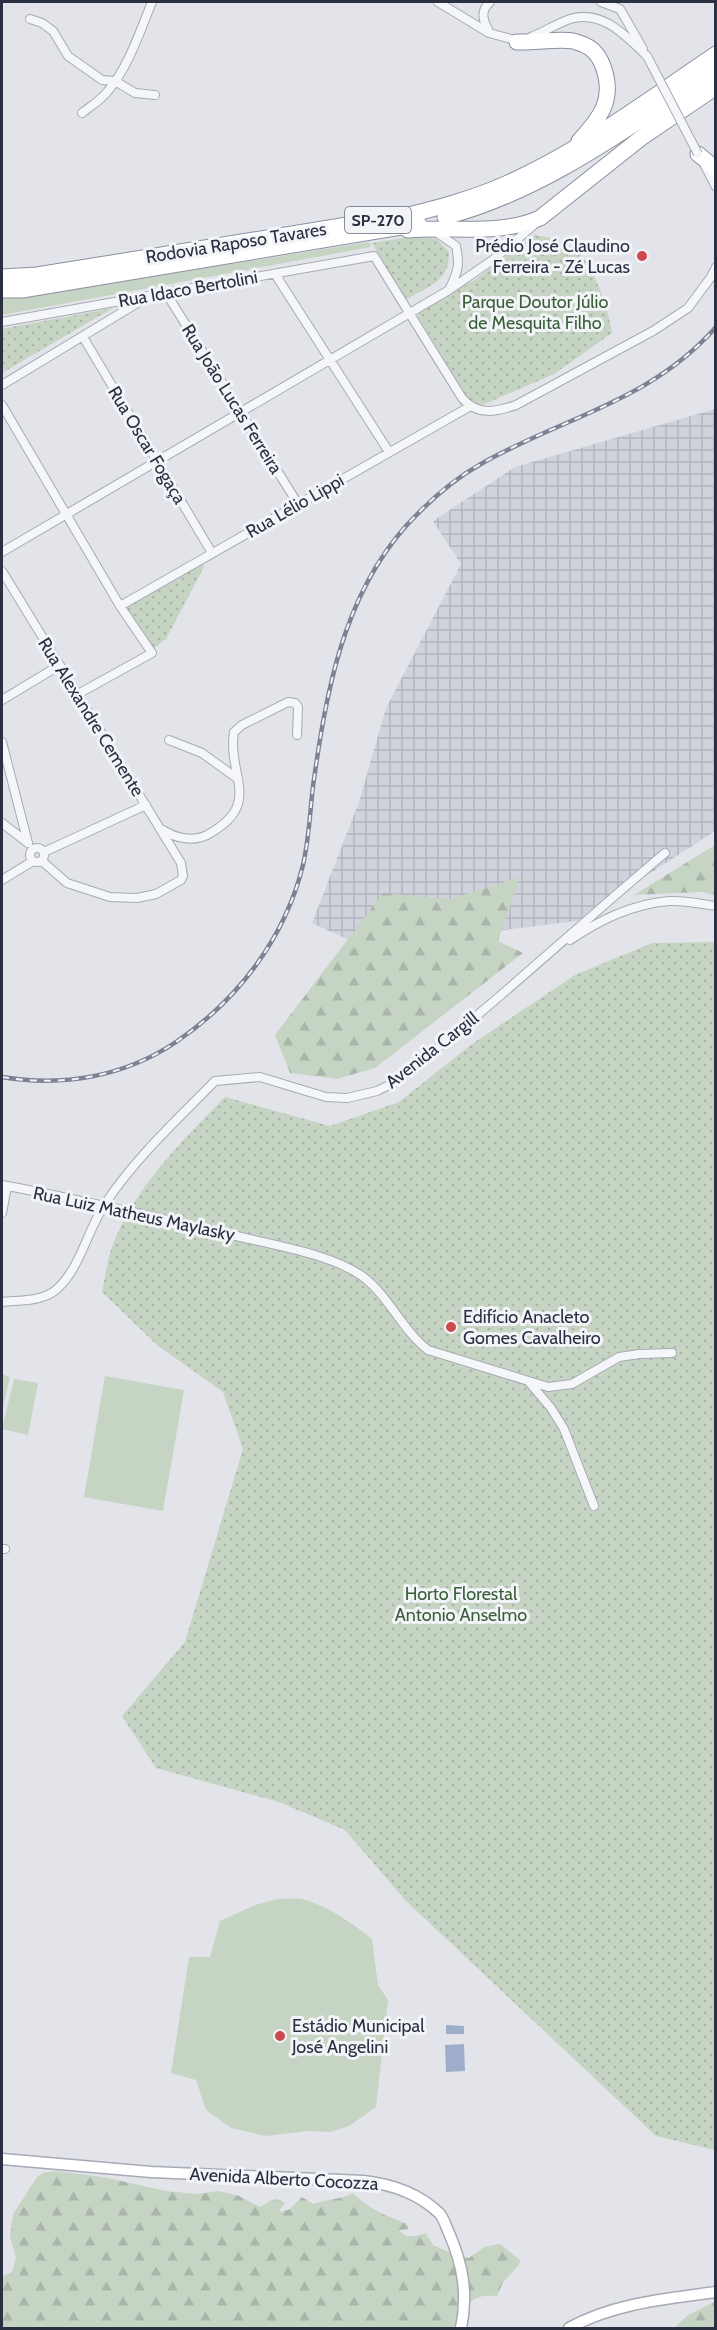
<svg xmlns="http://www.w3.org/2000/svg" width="717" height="2330" font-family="Cabin,sans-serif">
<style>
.industrial{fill:url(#industrial-grid)}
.grass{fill:#c6d4c3}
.forest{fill:url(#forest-firs)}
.park{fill:url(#park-dots)}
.water{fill:#9eaeca}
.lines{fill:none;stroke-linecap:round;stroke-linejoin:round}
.street-casing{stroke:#a7aab4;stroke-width:10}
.secondary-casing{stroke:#a7aab4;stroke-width:13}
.highway-casing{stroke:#8a90a1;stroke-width:17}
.street{stroke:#f5f6f9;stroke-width:8}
.secondary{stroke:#fff;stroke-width:10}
.highway{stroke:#fff;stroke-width:15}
.rail-casing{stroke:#7c8294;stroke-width:4.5}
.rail{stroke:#f2f4f8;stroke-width:2;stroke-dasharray:7;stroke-linecap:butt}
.street-bridge-casing{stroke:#a7aab4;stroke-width:10;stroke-linecap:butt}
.street-bridge{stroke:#f5f6f9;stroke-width:8}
.poi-dot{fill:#cd494d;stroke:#f2f4f8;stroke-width:2}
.labels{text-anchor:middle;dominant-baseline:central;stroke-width:6;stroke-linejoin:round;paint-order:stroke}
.shield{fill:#f2f4f8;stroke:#666b79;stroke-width:1.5}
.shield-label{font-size:16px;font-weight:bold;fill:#2a3042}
.street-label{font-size:18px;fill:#2a3042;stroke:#f2f4f8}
.poi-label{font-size:18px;fill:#2a3042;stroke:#f2f4f8;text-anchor:start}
.park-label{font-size:18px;fill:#3a5e38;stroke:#f2f4f8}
</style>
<defs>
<pattern id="industrial-grid" width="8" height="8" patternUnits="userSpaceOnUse" patternTransform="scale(1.5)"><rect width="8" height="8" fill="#d0d3dc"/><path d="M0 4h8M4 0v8" fill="none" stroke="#b3b5be"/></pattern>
<pattern id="forest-firs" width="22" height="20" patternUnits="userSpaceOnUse" patternTransform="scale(1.5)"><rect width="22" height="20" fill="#c6d4c3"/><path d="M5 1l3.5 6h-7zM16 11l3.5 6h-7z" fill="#aab6a9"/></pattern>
<pattern id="park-dots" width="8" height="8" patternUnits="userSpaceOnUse" patternTransform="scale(1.5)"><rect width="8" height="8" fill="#c6d4c3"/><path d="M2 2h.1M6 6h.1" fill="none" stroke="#aab6a9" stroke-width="1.8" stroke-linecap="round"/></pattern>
</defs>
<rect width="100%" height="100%" fill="#e2e4ea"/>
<path class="industrial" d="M715 409V831L577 921 364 947 312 923 359 802 386 708 461 564 433 521 515 467Z"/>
<path class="grass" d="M369 242 371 247 2 315V298L25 297Z
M2 1374 10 1377 2 1411Z
M105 1376 184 1390 163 1511 84 1497Z
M14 1379 38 1383 28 1435 2 1429Z
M278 1899C285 1899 294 1898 302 1899 328 1906 352 1923 372 1939L378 1985 388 2000 376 2107 349 2126 331 2132 307 2131 266 2136 231 2128 206 2110 196 2080 171 2073 189 1957H210L220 1921 255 1905Z"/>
<path class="forest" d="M715 845V895L700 892 634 895Z
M520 877 498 941 523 953 375 1068 337 1079 290 1073 275 1035 383 893 450 899Z
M55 2171 103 2177 166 2191 197 2194 219 2191 239 2196 260 2207 270 2201 278 2199 285 2203 279 2211 281 2212 290 2209 302 2197 313 2204C327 2199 340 2200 353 2193 368 2209 387 2216 407 2224L409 2229 399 2230C408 2240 414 2236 426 2233L433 2245 460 2257 469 2258 484 2247 500 2244 520 2260 519 2265 503 2282 497 2296C468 2294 468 2304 459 2328H2V2277L12 2272 16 2258 10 2237 13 2214 37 2177 43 2173Z
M715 2301V2328H675C687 2312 700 2311 715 2301Z"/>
<path class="park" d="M535 235C551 237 569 244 581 256 596 271 609 312 612 333L554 374 480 406 471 403 418 317V312L476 279Z
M414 236 437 239 449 252C450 281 429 286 407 299L403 297 372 243Z
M113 308 2 373V329Z
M203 563 204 567 166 639 153 649 124 605Z
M715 942V2150L656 2136 406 1901 345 1830 279 1802 156 1768 122 1716 185 1642 243 1449 223 1392 157 1345 102 1292C105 1278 107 1261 112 1247 134 1188 181 1142 225 1097L330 1126 399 1102 472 1044 575 975 652 943Z"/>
<path class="water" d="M446 2025 464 2026V2034H446Z
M464 2044 465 2071 446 2072 445 2045Z"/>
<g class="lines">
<g class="street-casing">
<path id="street" d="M438 2 489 33 519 41
M601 2 620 9 643 49
M30 19 42 23 53 31 68 56 102 80 115 81 135 93 155 95
M488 29C482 19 481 10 490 2
M531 37C544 32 556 24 570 19 602 9 626 36 647 56
M82 113C91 106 101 100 108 91 129 66 140 31 152 2
M705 166 716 187
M436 232 456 246C460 265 458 271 450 288
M275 274 389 452
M166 293 298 504
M2 322 374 256 462 398C477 416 496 412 516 405L653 331 688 308 711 277 716 267
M83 337 212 553
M2 385 144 299
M2 405 120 606 152 653 78 694
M2 552 449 290 494 259 534 225
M2 571 181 863 183 876 181 880 156 894 137 898 110 897 67 883 42 861
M120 606 469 407
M2 700 60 665
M169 740 202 753 238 779
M2 742 28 843
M2 823 28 843
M163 830C175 838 193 842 207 835 264 804 227 777 234 732L242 725 288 702 295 703 298 707 297 735
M30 855a7 7 0 1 1 14 0a7 7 0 1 1-14 0Z
M44 852 146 805
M2 880 33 861
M570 940C600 920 632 904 669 901 684 900 701 904 716 906
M2 1185C78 1199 153 1217 228 1234 268 1244 329 1253 362 1276 389 1296 402 1330 428 1350L548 1387 572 1384 619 1357 639 1354 672 1353
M2 1213 7 1186
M2 1302C20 1300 44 1302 58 1288 80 1268 88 1229 105 1204 135 1158 177 1120 215 1081L260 1077 326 1097 347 1098 377 1091 393 1083C488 1011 574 929 665 853
M529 1382 551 1408 564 1429 594 1506
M2 1549H5"/>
</g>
<g class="secondary-casing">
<path id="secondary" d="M2 2159 151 2172 363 2181C391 2184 418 2193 439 2213 444 2218 446 2227 449 2233 463 2265 468 2294 461 2328
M569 2328C614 2303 666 2299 716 2292"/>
</g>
<g class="highway-casing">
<path id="highway" d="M517 42C534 43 559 38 573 41 589 45 597 51 603 66 615 99 601 117 579 141
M698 154 716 169
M445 217C545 191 630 126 716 70
M408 230C453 226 499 236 540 218L641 138 716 87
M2 277 37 275 409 215C440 207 471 199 501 186 578 153 646 101 716 54
M2 290H22L419 224"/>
</g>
<use href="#street" class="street"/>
<use href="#secondary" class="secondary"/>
<use href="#highway" class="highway"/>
<g class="rail-casing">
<path id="rail" d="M2 1077C63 1087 124 1077 176 1042 238 1000 285 938 303 865 309 839 310 812 313 786 326 694 342 598 406 526 428 502 452 480 481 464 563 417 650 402 716 327"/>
</g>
<use href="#rail" class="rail"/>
<g class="street-bridge-casing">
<path id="street-bridge" d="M648 58 698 154"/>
</g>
<use href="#street-bridge" class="street-bridge"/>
</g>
<g class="poi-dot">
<circle cx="642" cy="256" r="6"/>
<circle cx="451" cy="1327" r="6"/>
<circle cx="280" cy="2036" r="6"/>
</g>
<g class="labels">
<rect class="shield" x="345" y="207" width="66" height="26" rx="4.5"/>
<g class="shield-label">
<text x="378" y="220">SP-270</text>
</g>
<g class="street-label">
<text transform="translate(236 243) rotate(-9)">Rodovia Raposo Tavares</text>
<text transform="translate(188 289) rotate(-10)">Rua Idaco Bertolini</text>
<text transform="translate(232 399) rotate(58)">Rua João Lucas Ferreira</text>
<text transform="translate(147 445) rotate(59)">Rua Oscar Fogaça</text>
<text transform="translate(295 506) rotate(-30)">Rua Lélio Lippi</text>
<text transform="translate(91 717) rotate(58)">Rua Alexandre Cemente</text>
<text transform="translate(432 1050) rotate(-38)">Avenida Cargill</text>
<text transform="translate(134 1214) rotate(12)">Rua Luiz Matheus Maylasky</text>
<text transform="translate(284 2179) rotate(3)">Avenida Alberto Cocozza</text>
</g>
<g class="poi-label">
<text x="630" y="246" text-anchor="end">Prédio José Claudino<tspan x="630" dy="21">Ferreira - Zé Lucas</tspan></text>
<text x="463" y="1317">Edifício Anacleto<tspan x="463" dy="21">Gomes Cavalheiro</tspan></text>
<text x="292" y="2026">Estádio Municipal<tspan x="292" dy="21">José Angelini</tspan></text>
</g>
<g class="park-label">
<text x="535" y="302">Parque Doutor Júlio<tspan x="535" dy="21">de Mesquita Filho</tspan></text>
<text x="461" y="1594">Horto Florestal<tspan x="461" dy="21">Antonio Anselmo</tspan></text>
</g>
</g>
<rect width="717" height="2330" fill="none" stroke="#2a3042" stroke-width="6"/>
</svg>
